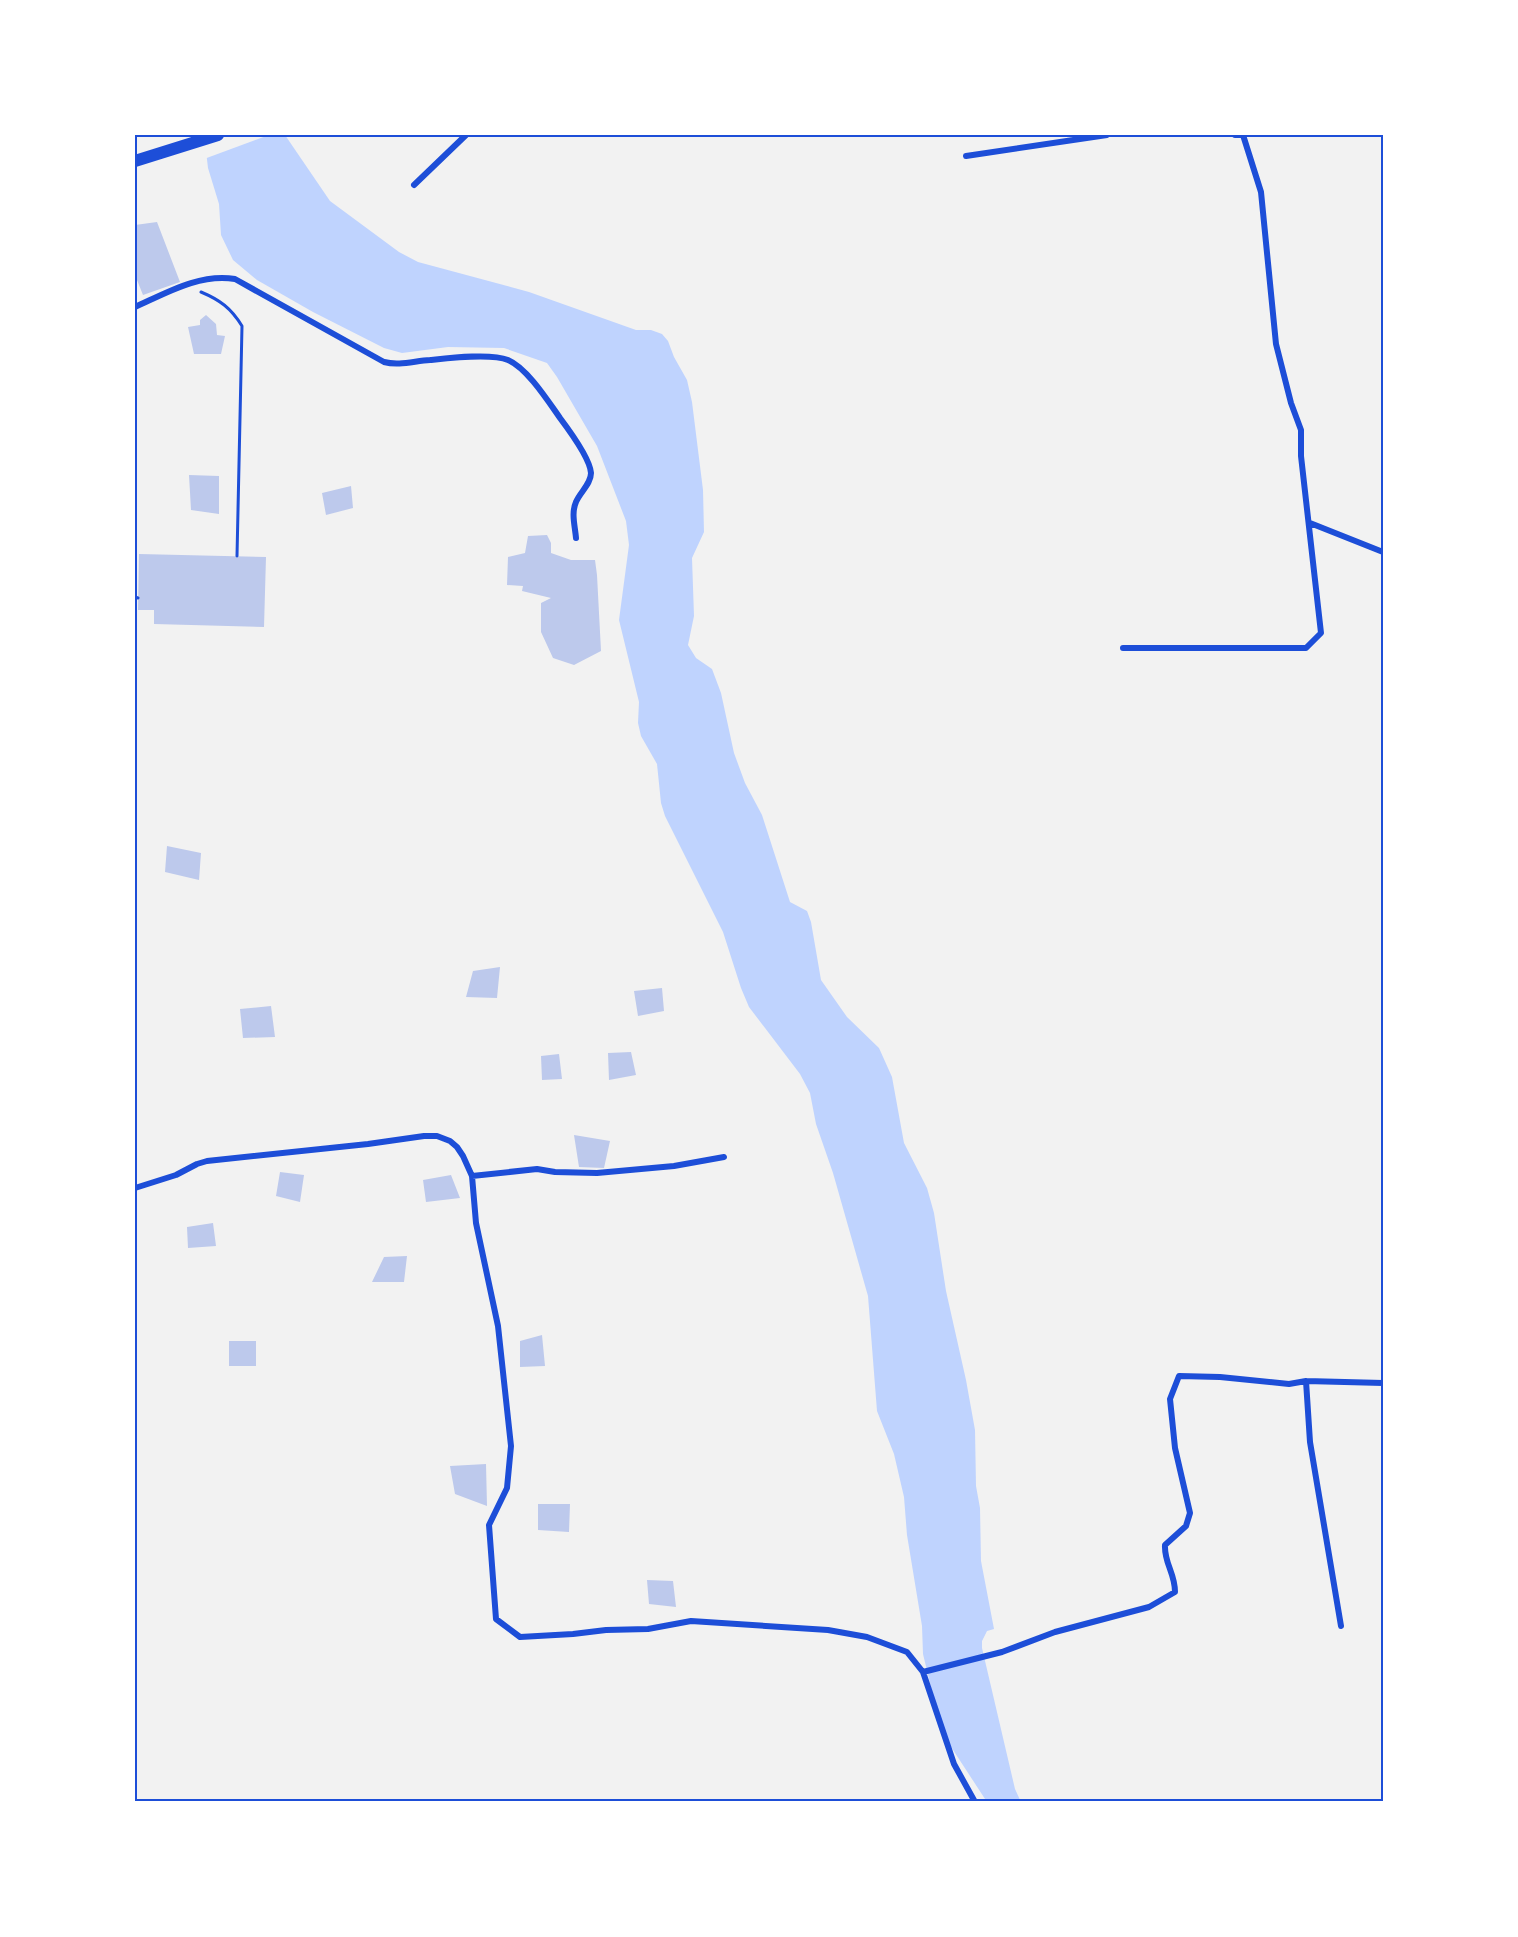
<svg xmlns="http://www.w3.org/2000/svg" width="1518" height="1937" font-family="'Exo 2',sans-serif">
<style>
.water{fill:#bfd3fe}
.pier{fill:#f2f2f2}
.building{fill:#bdc9ec}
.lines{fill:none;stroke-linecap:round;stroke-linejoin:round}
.path{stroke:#1d4ed8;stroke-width:3}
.minor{stroke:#1d4ed8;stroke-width:6}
.secondary{stroke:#1d4ed8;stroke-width:12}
.neatline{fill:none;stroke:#1d4ed8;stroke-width:2}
</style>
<rect width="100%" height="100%" fill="#f2f2f2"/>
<path class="water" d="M259 135H285L330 201 399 252 418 262 529 292 636 330H651L662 334 668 341 674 357 687 380 692 402 703 490 704 532 692 558 694 616 688 645 696 658 712 669 721 693 734 753 745 783 762 815 790 902 807 911 811 922 821 980 847 1017 879 1048 892 1077 904 1143 927 1188 934 1213 946 1291 966 1380 975 1430 976 1486 980 1508 981 1561 994 1629 987 1631 982 1641V1648L1015 1789 1021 1802H987L942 1733 923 1654 922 1626 907 1535 904 1497 894 1454 877 1411 868 1296 833 1173 816 1124 810 1093 800 1074 749 1007 741 988 723 932 665 816 661 803 657 764 641 736 638 723 639 702 619 620 629 545 626 521 597 446 557 377 547 363 504 348 448 347 402 353 384 348 313 312 257 280 233 260 221 235 219 204 208 168 206 151Z"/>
<path class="pier" d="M249 135H269L204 159 205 149Z"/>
<path class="building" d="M157 222 180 282 143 295 135 275V225Z
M206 315 216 324 217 335 225 336 221 354H194L188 327 200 325V320Z
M189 475 219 476V514L191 510Z
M351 486 353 508 326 515 322 493Z
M547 535 551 543V553L571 560H595L597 575 601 651 574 665 553 658 541 632V603L551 598 522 591 523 586 507 585 508 557 525 553 528 536Z
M139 554 266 557 264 627 154 624V610H138Z
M167 846 201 853 199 880 165 872Z
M500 967 497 998 466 997 473 971Z
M662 988 664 1011 638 1016 634 991Z
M271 1006 275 1037 243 1038 240 1009Z
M631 1052 636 1075 609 1080 608 1053Z
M559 1054 562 1079 542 1080 541 1056Z
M574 1135 610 1141 604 1168 579 1167Z
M280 1172 304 1175 300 1202 276 1196Z
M451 1175 460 1198 426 1202 423 1180Z
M213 1223 216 1246 188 1248 187 1227Z
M407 1256 404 1282H372L384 1257Z
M542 1335 545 1366 520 1367V1341Z
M229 1341H256V1366H229Z
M486 1464 487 1506 455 1494 450 1466Z
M538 1504H570L569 1532 538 1530Z
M647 1580 673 1581 676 1607 649 1604Z"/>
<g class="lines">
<path class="path" d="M201 292C220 300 231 308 242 326L237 556
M135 597 138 598"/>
<path class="minor" d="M966 156 1107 135
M414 185 466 135
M135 307C166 293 200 273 235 279L384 362C399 366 414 361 430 360 449 358 491 353 508 360 527 368 548 401 560 418 569 430 590 458 591 473 591 484 580 492 576 502 571 513 575 526 576 538
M1310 523 1383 552
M1123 648H1306L1321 633 1301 456V430L1291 403 1276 344 1261 192 1243 135H1235
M472 1176 476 1223 498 1326 511 1446 507 1488 489 1525 496 1619 520 1637 573 1634 606 1630 648 1629 691 1621 828 1630 867 1637 907 1652 923 1672 954 1764 975 1802
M135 1188 176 1175 197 1164 207 1161 368 1144 424 1136H437L450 1141 457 1147 463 1156 472 1176 537 1169 555 1172 597 1173 674 1166 724 1157
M1306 1381 1310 1442 1341 1626
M923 1672 1002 1652 1055 1632 1149 1607 1175 1592C1175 1573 1164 1563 1165 1545L1186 1526 1190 1513 1175 1448 1170 1399 1179 1376 1220 1377 1289 1384 1306 1381 1383 1383"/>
<path class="secondary" d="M135 161 218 135"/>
</g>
<rect width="1518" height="1937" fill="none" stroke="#ffffff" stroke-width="273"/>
<rect x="136" y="136" width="1246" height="1664" class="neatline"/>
</svg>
